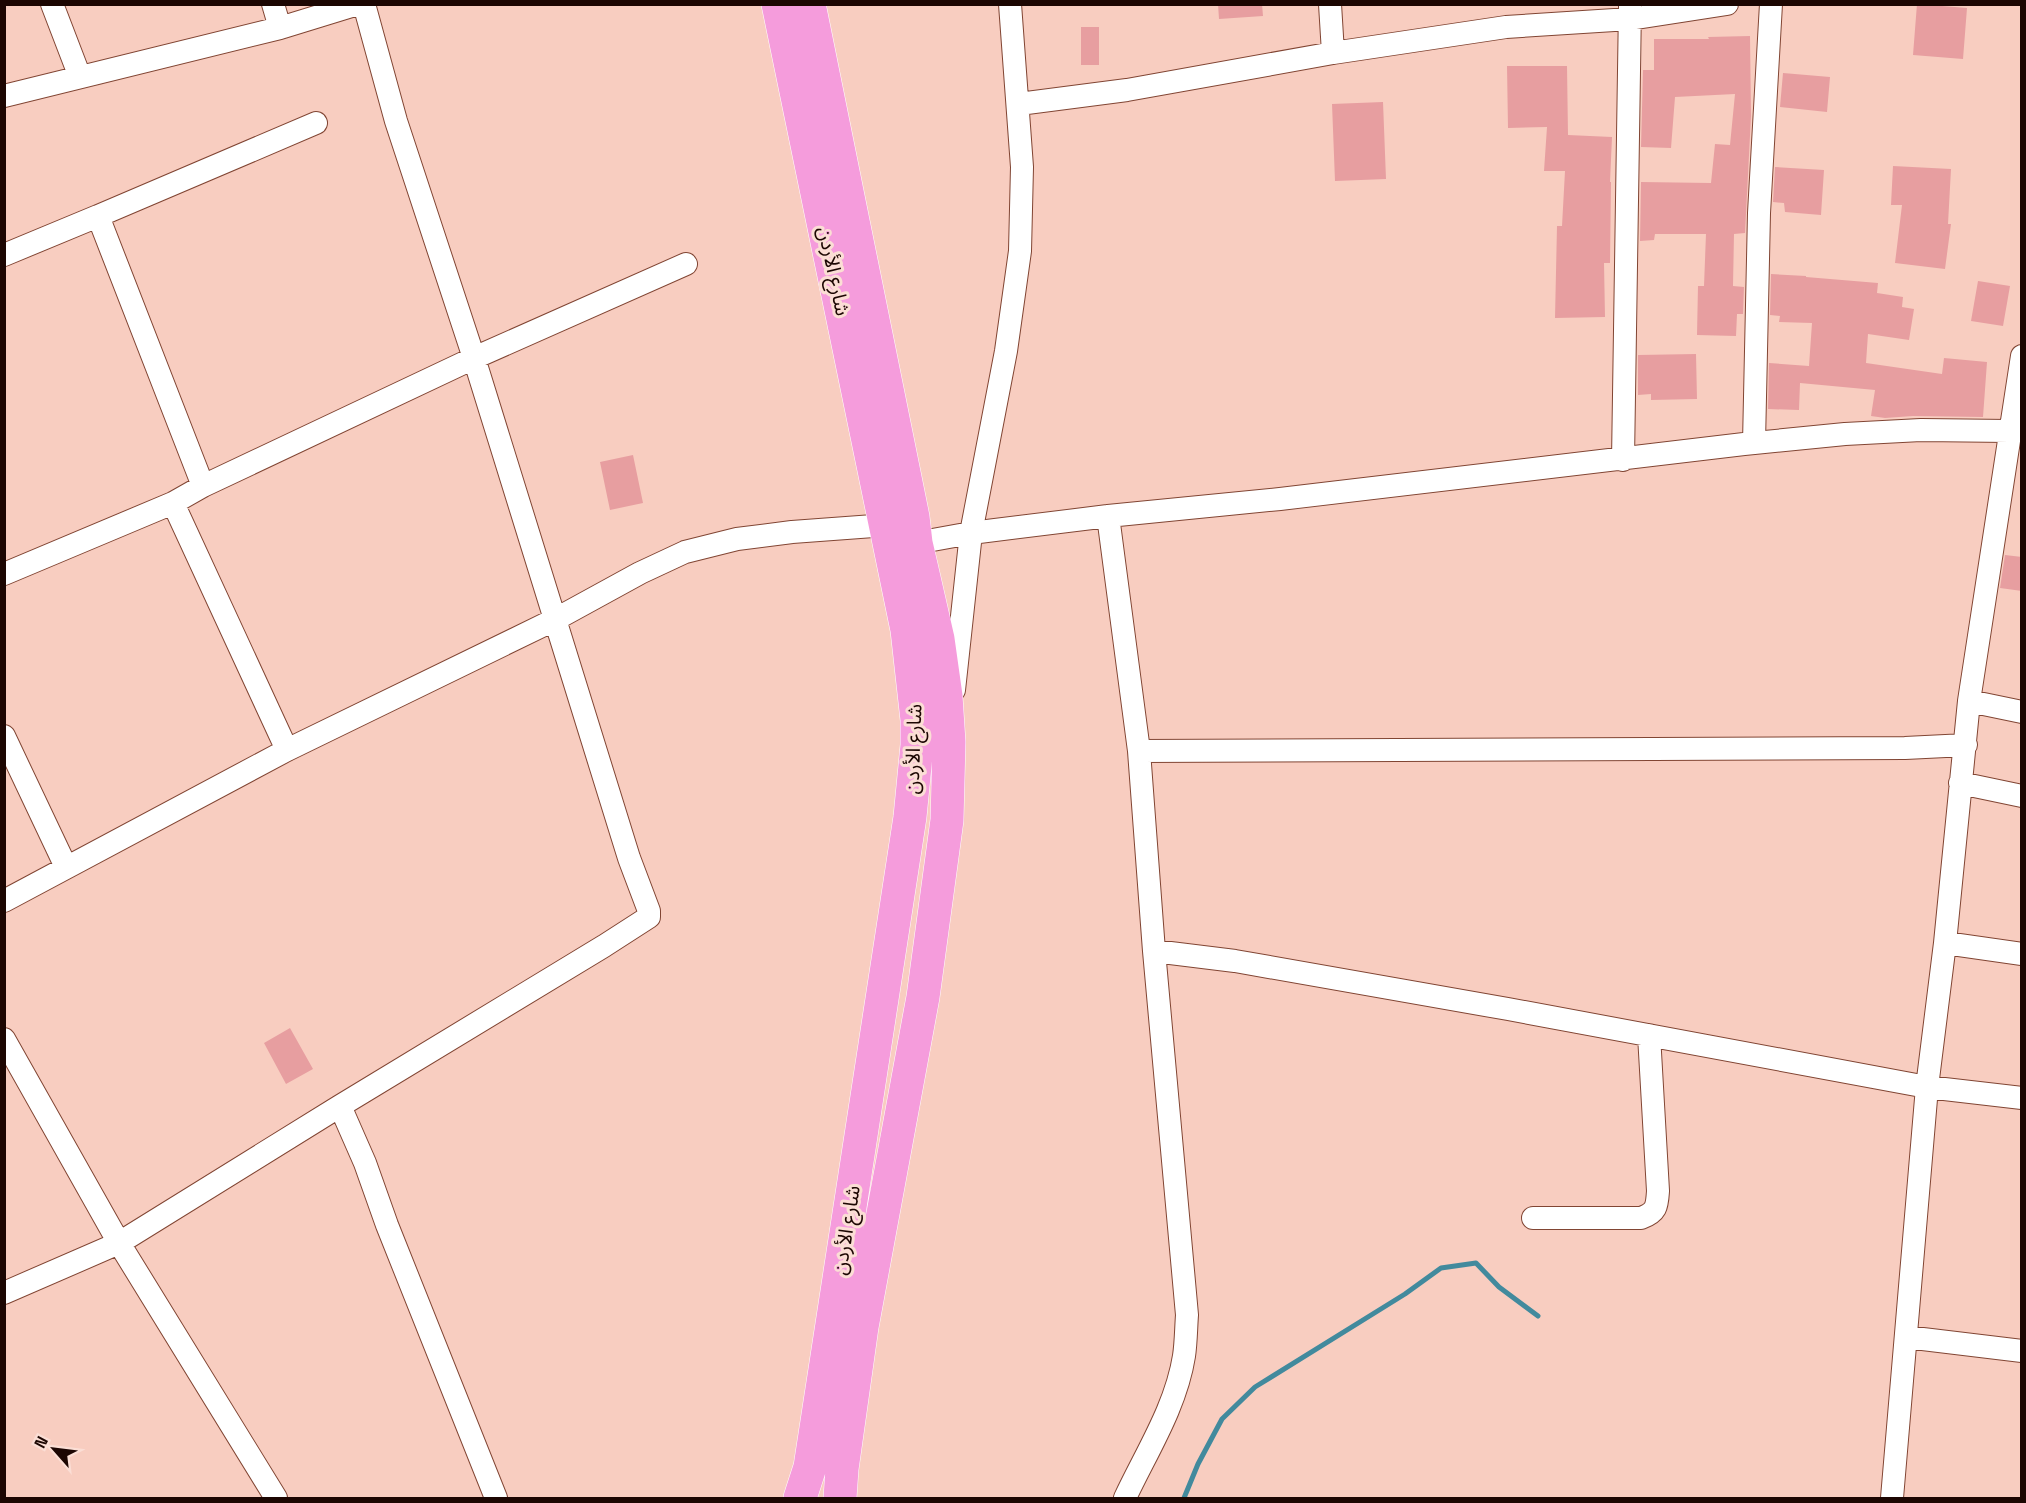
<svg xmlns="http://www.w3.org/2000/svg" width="2026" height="1503" font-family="'Space Grotesk','Noto Sans Arabic',sans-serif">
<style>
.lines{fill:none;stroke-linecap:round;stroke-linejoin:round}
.stream{stroke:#428a9d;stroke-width:5}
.building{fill:#e79ea0}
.street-casing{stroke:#814533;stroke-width:24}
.highway-casing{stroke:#fff;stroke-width:34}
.street{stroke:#fff;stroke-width:22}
.highway{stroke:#f59cdc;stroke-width:33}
.labels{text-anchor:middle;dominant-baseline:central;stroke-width:6;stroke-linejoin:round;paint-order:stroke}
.street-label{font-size:20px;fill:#1c0602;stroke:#fbded5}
</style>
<rect width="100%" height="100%" fill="#f8cdc0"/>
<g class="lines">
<path class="stream" d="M1184 1498 1198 1464 1222 1419 1255 1387 1405 1294 1441 1268 1476 1263 1499 1287 1538 1316"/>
</g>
<path class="building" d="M1218 4H1262L1263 16 1219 19Z
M1917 4 1967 8 1963 59 1913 55Z
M1081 27H1099V65H1081Z
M1750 36 1751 116 1745 233 1734 234 1733 286 1744 287 1743 314H1737L1736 336 1697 335 1698 286H1704L1706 234H1655L1654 240 1640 241 1641 182 1711 183 1715 144 1730 145 1735 94 1675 97 1671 148 1641 147 1643 70H1654V39H1709L1708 37Z
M1507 66H1567L1568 135 1612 137 1610 182H1611L1610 263H1604L1605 317 1555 318 1557 226H1562L1565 171H1544L1547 127 1508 128Z
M1783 73 1830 77 1827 112 1780 107Z
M1383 102 1386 179 1335 181 1332 104Z
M1893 166 1951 169 1948 224H1951L1945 269 1895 263 1902 205H1891Z
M1775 167 1824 170 1821 215 1785 212 1784 203 1773 202Z
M1771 274 1806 276V277L1878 283 1877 293 1903 297 1902 307 1914 309 1909 340 1868 334 1866 363 1942 374 1944 358 1987 362 1983 417 1913 416 1885 418 1871 416 1875 390 1800 383 1799 410 1768 409 1769 363 1809 366 1812 323 1779 322 1780 316 1770 315Z
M1978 281 2010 286 2003 326 1971 321Z
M1696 354 1697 399 1651 400V394L1638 395V355Z
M633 455 643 503 610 510 600 462Z
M2005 555 2022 557V591L2000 588Z
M290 1028 313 1069 286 1084 264 1043Z"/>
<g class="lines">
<g class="street-casing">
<path id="street" d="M52 4 80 77
M273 4 280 28
M1330 4 1333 53
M4 96 280 28 358 4
M1019 104 1127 90 1333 53 1506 27 1630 19 1727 4
M98 216 316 123
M4 255 98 216 203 486
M1754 443 1759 213 1771 4
M1623 460 1630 6
M173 503 287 750
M1108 516 1139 751 1154 951 1187 1315C1186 1328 1186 1343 1184 1356 1176 1407 1146 1453 1125 1498
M916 543 971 533 1108 516 1280 499 1744 444 1845 434 1921 430 2009 431
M4 574 173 503 203 486 474 358 686 264
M954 690 971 533 1006 351 1020 251 1022 167 1010 4
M1969 701 2022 712
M4 736 66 867
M1139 751 1905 748 1966 745
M1960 783 2022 796
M4 901 287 750 556 619 640 573 685 552 737 539 792 532 887 525
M1945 943 2022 954
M1154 951 1235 961 1508 1009 1927 1087 2022 1098
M4 1039 119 1243 276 1498
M340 1106 365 1163 387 1225 496 1498
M1533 1218H1641C1657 1212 1657 1206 1658 1191L1649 1035
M4 1293 119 1243 340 1106 604 946 649 917V911L629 858 474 358 396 121 364 4
M1906 1337 2022 1351
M1892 1498 1927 1087 1945 943 1969 701 2022 356"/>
</g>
<g class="highway-casing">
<path id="highway" d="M778 4 907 630 917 720V745L910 817 810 1467 800 1498
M809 4 913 517 916 543 938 639 946 696 949 742 947 820 923 997 862 1327 842 1469 840 1498"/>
</g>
<use href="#street" class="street"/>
<use href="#highway" class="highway"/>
</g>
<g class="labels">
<g class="street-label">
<text transform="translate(834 271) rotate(78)">شارع الأردن</text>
<text transform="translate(913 749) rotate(-88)">شارع الأردن</text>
<text transform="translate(846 1230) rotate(-81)">شارع الأردن</text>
</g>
</g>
<rect width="2026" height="1503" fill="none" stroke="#1c0602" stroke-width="12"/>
<g transform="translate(54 1449) rotate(298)" stroke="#fbded5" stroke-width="4.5" paint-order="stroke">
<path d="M0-4.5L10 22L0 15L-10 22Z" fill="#1c0602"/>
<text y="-9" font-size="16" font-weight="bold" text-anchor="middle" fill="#1c0602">N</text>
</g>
</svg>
